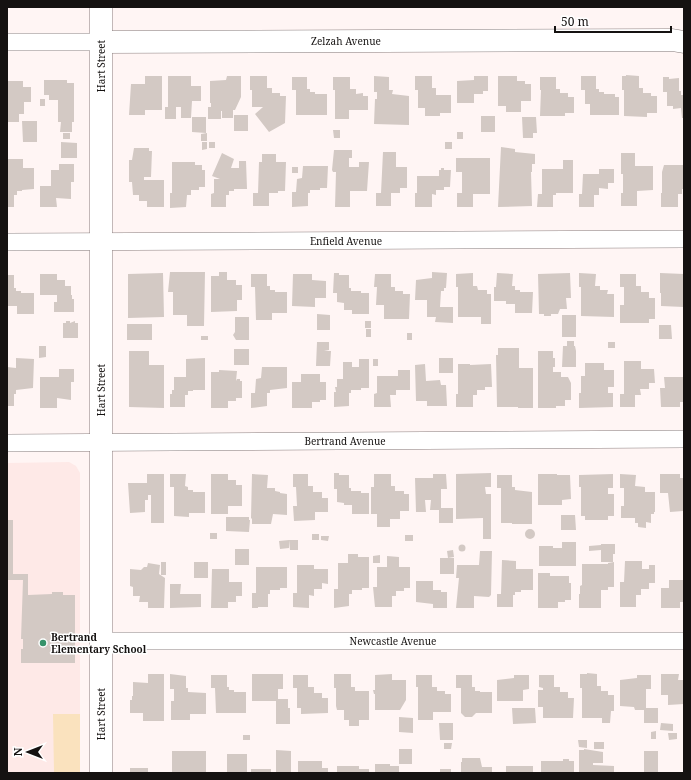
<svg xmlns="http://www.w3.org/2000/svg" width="691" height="780" font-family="'Noto Serif',serif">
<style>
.built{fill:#fee9e7}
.green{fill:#fae2be}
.building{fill:#d3c9c4}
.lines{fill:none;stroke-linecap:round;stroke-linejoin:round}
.street-casing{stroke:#887d7d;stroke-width:18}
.secondary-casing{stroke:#887d7d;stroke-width:23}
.street{stroke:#fff;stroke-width:17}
.secondary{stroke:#fff;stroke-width:22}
.poi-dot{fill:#36936a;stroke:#fff;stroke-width:1.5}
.labels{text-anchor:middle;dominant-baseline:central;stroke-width:3;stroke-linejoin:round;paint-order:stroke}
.street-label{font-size:10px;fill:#151211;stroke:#fff}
.poi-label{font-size:10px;font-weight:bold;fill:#151211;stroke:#fff;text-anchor:start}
</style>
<rect width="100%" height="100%" fill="#fff5f4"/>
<path class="built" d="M69 462 76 466 80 473V773H7V463Z"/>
<path class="green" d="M53 714H80V773H54Z"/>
<path class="building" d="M626 75 639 76V88H643V93H651V96H657V113H647V117L624 116V90H622V76H626Z
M145 76H162V110H145V115H129L131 84H145Z
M168 76H191V86H201V101H192L191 118H181V107H176V119H165V107H168Z
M227 76H241V97L235 110H233V118H222V111H221V119H208V107H211V103H210V81L226 80Z
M250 76H267V88H272V93H280V96H286L285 123 269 132 255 114 263 107H252V90H250Z
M374 76 389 77V90H393L392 94 409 96V125L374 124 375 99H377V92H374Z
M415 76H432V88H436V95H451V113H440V116H425V108H418V90H415Z
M474 76H488V91H483V94H474V103H457V81L474 80Z
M498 76H517V81H525V84H531V101H521V112H506V106H498Z
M581 76H596V89H599V92H604V94H615V97H619V115H590V104H585V90H581Z
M292 77H307V89H310V92H315V94H327V115H296V90H292Z
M333 77H350V89H356V94L363 93V96H368V110H349V119H335V90H333Z
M540 77H556V89H560V93H568V97H574V113H565V116H540L541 90H540Z
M663 77H669V79L679 78V91H681V95H684V118H682L681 108 673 109V106H667V92H663Z
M44 80H67V83H74V122H72V132H60L61 122H58V100H49V95H44Z
M7 81H23V87H31V102H24V114H19V122H7Z
M40 99H45V106H40Z
M234 115H248V131H234Z
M481 116H495V132H481Z
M192 117H206V133L192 132Z
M522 117H536L537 133H533V138H523Z
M22 121H37V142H23Z
M333 130H340V138H334Z
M457 132H463V139H457Z
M63 133H70V139H63Z
M207 133V141H201V134Z
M61 142 77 143V158H61Z
M202 142H207V149L202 150Z
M209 142H215V148H209Z
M445 142H452V149H445Z
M501 147 515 149V152L535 154V164H532V172H531L532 206 498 207Z
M134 148H149V151H152L151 177H144V180H164V207H147V201H139V195H133L132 182H129V160H132Z
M334 150H352V158H349V167H359V162H369L367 191H350V207H335L336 172H333L332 170Z
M383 152H396V167H407V188H400V193H391V206H376V193H381Z
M222 153 234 159 231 168H239V161H246L247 189H234V191H229V195H226V207H211V194L214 193V179H220L212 176Z
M621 153H635V166H653V190L637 191V206H621V193H623V174H621Z
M262 154H276V162H286L285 191H278V193H269V206H253V193H258L259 162H262Z
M456 158H490V194H473V207H457V193H462V172H456Z
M7 159H23V168H34V189L22 190V191H17V195H14V207H7Z
M563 160H573V193H556V195H553V207H537L538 194H542V169H563Z
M172 162H195V165H202V170H205V187H199V190H191V195H187L186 207 170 208V193H172Z
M59 164H74V182H71V199L56 198 57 207H40V186H51V170H59Z
M664 165H684V189H682V194H678V207H661V193H662V172Z
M303 166H328L327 188H320V190H310V193H308V206L292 207V192H296L297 179 302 178Z
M292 167H298V173H292Z
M441 168H444V170H451L450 187H444V190H436V195L432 194V207H415V193H417V176H439V170H441Z
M599 169H614V183H608V189L599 188V195H594V207H579V194H582L583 174H599Z
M170 272H205L204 326H187V315H173V292H168Z
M219 272H227V280H236V285H242V300H237V311L211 312V276H219Z
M432 272 447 273 446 288H444V291H441L440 307H453V323L435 322 436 317H427V300H415L416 280 432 278Z
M163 273 164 317 128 318V274Z
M334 273H339V275H349V288H351V291H361V293H369V314H352V310H344V303L337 302V293H333Z
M473 273V286H477L478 290H487V294H491V324H481V317H458V287H456V274Z
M497 273 513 274 512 286H515V290H520V292H533L532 313H515V304H506V301H494V287H496Z
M570 273 571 298H566L567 309H560L558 314H551V316H544V314H539L538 274Z
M579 273 596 274 595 286H600V290H608L607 294H614V317L581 316V287H579Z
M660 273 684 274V307L661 306V293H660Z
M40 274H57V280H65V286H71V295H72V299H74V312H54V302H57V295H40Z
M251 274H267V286H270V290H275V292H287V313H272V320H256L255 287H251Z
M293 274H312V280L326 281V298H315V307L292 306Z
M375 274H391V287H395V291H403V294H410L409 319H384V305H376L377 287H374Z
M620 274H636V286H641V292H649V298H655V319H649V323H620V305H624V287H620Z
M7 275H14V288H16V291H21V293H34V314H17V306H8V303H7Z
M317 314 330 315V330H317Z
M562 315H576V337H562Z
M235 317H249V340H236L233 335 235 332Z
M66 321H70V323L75 321V323H78V338H63V323H66Z
M365 321H371V328H365Z
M127 324H152V340H127Z
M659 325H671L672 339H659Z
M366 329H371V337H366Z
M407 333H412V340H407Z
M201 336H208V340H201Z
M567 341H574V346H575L576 351V367H562L563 346H567Z
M317 342H329V350L324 351H331L330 366H316Z
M608 342H615V348H608Z
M39 346H46V357L39 358Z
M498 348H519V368H533V408H518V407H497L496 355H498Z
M234 349H249V365H234Z
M129 351H149V365H164V408L129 407Z
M538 351H553V358H555V367H553V372H561V377H568L571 383V400H565V406H556V408H538Z
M16 358 34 359 33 388 16 390V394H14V406H7V367L16 368Z
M205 358V390H193V391H188V395H185V407H170V394H172V390H174V377H186V359Z
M439 358H453V373H439Z
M359 359H369V388H361V390H351V393H349V406L334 407V392H336L335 387H337V379H343V362H352V367H359Z
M373 359H378V366H373Z
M624 361H641V369H654L655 383H649V389H640L641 395H635V407H620V394H624Z
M585 363H604V370H614V387H608V393H613V407L579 408V393H581V376H585Z
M425 364 426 381 440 380 441 385H446L447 406H427V401H416L415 365Z
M458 364H470V365L491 364 492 387H485V390H477V395H473V407H456V394H458Z
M262 367H287V388L270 390V393H267V406L251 408V393H255L256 379 261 378Z
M59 369H74V382H71V400L57 398V408H40V377H59Z
M219 370 237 371 236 381 237 379H240V381H242V398H236V401H228V408H211V372H219Z
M398 370H410V390H396V395H390L391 407H374V394L377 393V376H398Z
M301 374H320V382H326V400H320V402H312V408H292V382H301Z
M664 377H684V402H680V407H661L660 388H665Z
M334 473H339V475H349V488H351V491H361V493H369V514H352V505H344V503L337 502V489H334Z
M491 473V487H485L486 494H491V539H483V518L456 519V474Z
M147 474H164V523H151V495H148V500H145V512L130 513 128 483H147Z
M170 474H186L185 486 188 487V490H193V492H205V513H189V517L174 516V487H170Z
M211 474H228V480H236V485H242V506H228V514H211Z
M252 474 268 475 267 488H275V491L280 492V493L287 494V515L273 514 271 524H252V519L251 518Z
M293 474H308V486H313V492H322V498H328V512H315V520L294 521 293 506H297L296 487H293Z
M374 474H391V486H395V491H404V494H409V511H400V519H390V527H377V514H371V487H374Z
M433 474H446L447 489H441V508H453V523H439V510H430L431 500H425L426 512H416L415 478H433Z
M538 474H557V475H570L571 499 562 500V505H538Z
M613 474V488H608V494H614V516H608V520H585V516H581V487H579V475Z
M620 474 636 475 635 486 645 487V492H655V512H654V514H651V523L646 522V528L638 527V523H635V518H621V506H624V488H620Z
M660 474H680V478H684L683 511 670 512 668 493H660Z
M497 475H512V487H515V490L532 492V524H512V523H501V488H497Z
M561 515H575L576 530H561Z
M226 517H249V520H250L249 532 226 531Z
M7 520H13V574H28V595L52 594V592H63V595H75V663H21V649H23V639H21L23 580H7Z
M525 534a5 5 0 1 1 10 0a5 5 0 1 1-10 0Z
M210 533H217V539H210Z
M312 534H319V540H312Z
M405 535H413V541H405Z
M321 536H329L328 541 321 540Z
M289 540V548L280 549 279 541Z
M289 540H298V550H290Z
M562 542H576V566H539V546H553V548H562Z
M601 544H615V554H613V562H601V550L589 551V546L601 545Z
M458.5 548a3.5 3.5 0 1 1 7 0a3.5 3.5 0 1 1-7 0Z
M235 549H249V565H235Z
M453 550 454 557 448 558 447 551Z
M480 551H492L491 595 489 597 474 596V608H456L459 578H456L457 565H479Z
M348 554H358V557H369V588H362V590H352V594H349V606L334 608V589H338V563H348Z
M380 555V563H373V556Z
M387 556 399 557V567H410V588H404V591H396V596H392V607H375L373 587H377V567H387Z
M440 558H454V574H440Z
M502 560 516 561V569H533V590H521V592H515V595H513V607H497V594H501Z
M625 561H642V569H649V565H655V583H649V589H641V595H636V607H620V582H624Z
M161 562H166V575H161Z
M194 562H208V578H194Z
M614 562V587H608V590H601V608H579V594H580V586L582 585V564H608V563Z
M148 563 160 565 159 574 165 578 164 608H148V602H139L140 596H133V587L130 586V569L141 570 144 567H147Z
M297 565H314V569H328V584L322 583V589H314V596L309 595V608L293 607V593H297Z
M256 567H287V588H280V590H270V594H268V607H258V608H252V593H256Z
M212 569H229V582H242V596H236V602H228V608H211Z
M538 573H550V576H569V583H571V600H565V602H558V608H538Z
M669 580H684V602H680V608H661V588H669Z
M416 581H433V590H441V592H447V608H433V604L416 602Z
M170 584H181L180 594H201V607L170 608Z
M587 673 597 674V686H601V691H608V695H614V711H611L610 723H602V718H582V688H580V674H587Z
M148 674H164V721H143V713H130V700H132V696H133V682L148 683Z
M170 674 186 676V688H188V692L206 693V714H190V720H171V701H174V689H170Z
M252 674H283V689H278V699H288V708H290V724H276V701H252Z
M334 674H351V687H355V691H369V720H359V726H349V720H344V710H337L336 706V688H334Z
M392 674V680H406V700L400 710H375V694H374L373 690H375V675Z
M661 674H679L678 680H684V704L668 705V695H661Z
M211 675H227V687H229V690H234V692H246V713H216L215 688H211Z
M293 675H308V687H314V693H322V698H328V713L301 714V708H297V688H293Z
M416 675H432V687H437V691H445V694H451V712H433V720H418V687H416Z
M456 675H472V687H475V691H480V692H492V713H476L472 717H465L461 713V688H456Z
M514 675H529V689L523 690V701H497V680L514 678Z
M539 675H554V687H560V692H568V698H574L573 718H543V707H538V690H543V688L539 687Z
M637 675H651V689H646V708H658V723H644V710H635L634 707 620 706V680L637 678Z
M512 708H535L536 723 513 724Z
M399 717 413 718V733L399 732Z
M439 723H453V740H440Z
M661 723 673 724V731L660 730Z
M656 731V739H651V732Z
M668 733H677V739L669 740Z
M243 735H250V740H243Z
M578 740H587V748L579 747Z
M594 742H604V749H594Z
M444 743H452L451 749H444Z
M399 749H412V764H399Z
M584 749 603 752V763H593V765L614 766V773H579V750H584Z
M276 750 291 751V773H276Z
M172 751H206V773H172Z
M644 751H658V773L644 772Z
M227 754H247V773H227Z
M462 758H480L482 767H492V773H461V762H462Z
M563 759H569V761H574V773H541V761H563Z
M298 761H322V768H328V773H298Z
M375 764H390V766H399V773H375Z
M337 766H359V769H369V773H337Z
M506 766H533V773H506Z
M130 768H148V773H130Z
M251 769H271V773H251Z
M440 769H451V773H440Z"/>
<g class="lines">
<g class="street-casing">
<path id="street" d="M7 42H101
M7 242 684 239
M7 443 684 439
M101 641H684"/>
</g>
<g class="secondary-casing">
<path id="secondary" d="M101 7V773
M101 42 672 40 684 42"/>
</g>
<use href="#street" class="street"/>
<use href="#secondary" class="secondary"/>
</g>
<circle class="poi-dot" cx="43" cy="643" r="4"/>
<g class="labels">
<g class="street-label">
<text x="346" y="41">Zelzah Avenue</text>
<text transform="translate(101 66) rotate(-90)">Hart Street</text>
<text x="346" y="241">Enfield Avenue</text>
<text transform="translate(101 390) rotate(-90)">Hart Street</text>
<text x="345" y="441">Bertrand Avenue</text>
<text x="393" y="641">Newcastle Avenue</text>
<text transform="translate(101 714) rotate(-90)">Hart Street</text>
</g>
<g class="poi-label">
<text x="51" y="637">Bertrand<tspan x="51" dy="12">Elementary School</tspan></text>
</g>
</g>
<rect width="691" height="780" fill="none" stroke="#151211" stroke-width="16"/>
<g transform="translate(28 752) rotate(270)" stroke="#ffffff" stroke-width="3" paint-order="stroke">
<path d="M0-3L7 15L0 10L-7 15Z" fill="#151211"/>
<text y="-6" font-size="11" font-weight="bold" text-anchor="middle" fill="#151211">N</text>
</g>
<path d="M555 26v6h116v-6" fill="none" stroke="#151211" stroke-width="2"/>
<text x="561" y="26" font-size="12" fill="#151211" stroke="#ffffff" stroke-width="3" paint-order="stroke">50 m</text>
</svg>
